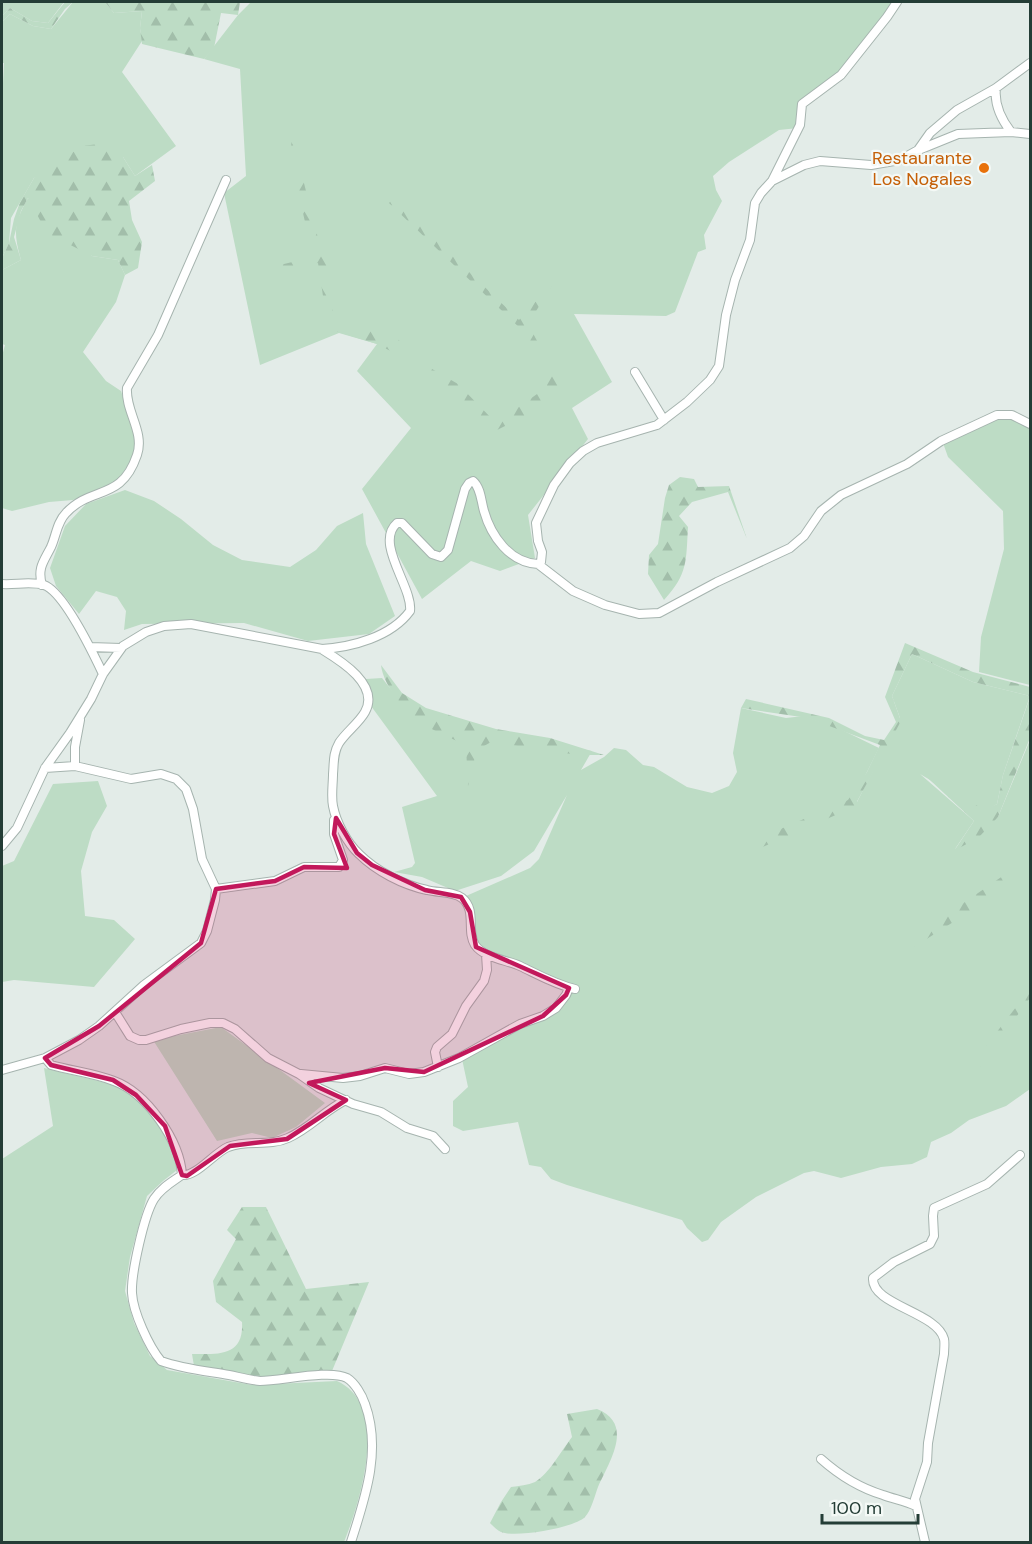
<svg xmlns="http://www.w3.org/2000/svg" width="1032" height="1544" font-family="'DM Sans',sans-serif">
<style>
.grass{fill:#bddcc5}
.forest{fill:url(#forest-firs)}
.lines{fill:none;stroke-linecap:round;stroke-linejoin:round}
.minor-casing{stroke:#a6b4af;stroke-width:10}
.minor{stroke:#fff;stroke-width:8}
.marked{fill:#c2185b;fill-opacity:0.2;stroke:#c2185b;stroke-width:4.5;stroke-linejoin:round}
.food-dot{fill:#e8710a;stroke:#f4f9f6;stroke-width:2}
.labels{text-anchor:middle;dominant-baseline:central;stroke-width:4.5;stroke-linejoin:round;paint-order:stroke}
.food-label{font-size:18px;fill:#c56008;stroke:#f4f9f6;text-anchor:end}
</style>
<defs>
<pattern id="forest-firs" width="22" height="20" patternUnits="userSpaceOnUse" patternTransform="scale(1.5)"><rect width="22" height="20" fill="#bddcc5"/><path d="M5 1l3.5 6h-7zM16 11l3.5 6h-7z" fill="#a2beaa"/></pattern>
</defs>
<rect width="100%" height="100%" fill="#e3ece8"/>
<path class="grass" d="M2 2H64L48 23 32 21 10 8 2 16Z
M73 2H105L114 13 142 11 140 28 142 41 122 72 176 146 135 176 123 157 34 178 11 218 9 243 2 258V103L4 63H2V22L10 14 33 26 51 29Z
M251 2H897L841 75 806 100 798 128 779 130 729 162 713 176 716 190 722 201 704 235 706 249 698 252 675 312 666 316 574 314 612 382 572 408 588 439 528 515 535 558 500 571 471 561 422 599 362 489 411 428 357 371 377 344 339 333 260 365 224 193 246 176 240 69 204 59 238 15Z
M28 198 92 256 118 260 125 275 116 302 83 352 106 381 121 391 134 432 135 449 129 464 119 478 108 486 73 500 49 502 12 511 2 508V356L5 345 2 344V270L21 260C13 232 14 223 28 198Z
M1005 417 1022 422 1030 428V685L979 672 981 637 1004 549 1003 511 948 457 943 443 991 420Z
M125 490 154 501 181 519 213 545 242 560 290 567 316 550 337 526 363 513 366 544 395 616 369 634 308 641 244 623 142 624 124 630 126 611 117 597 96 591 79 614 56 586 50 568 65 526 86 504Z
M912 654 973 682 1030 696 1003 775 997 804 984 812 920 774 974 821 955 849 998 817 1030 740V1089L1006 1106 969 1120 951 1133 931 1142 927 1157 912 1164 881 1167 841 1178 814 1171 804 1173 756 1197 721 1222 708 1240 702 1242 687 1228 682 1220 567 1185 551 1179 541 1167 529 1165 518 1122 463 1131 453 1126V1101L468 1087 462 1059C498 1039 546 1017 575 989L571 983 545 976 530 967 481 947 476 939 473 910 466 896 530 868 539 859 567 795 534 851 501 876 455 891 422 877 394 872 412 867 415 863 402 807 437 796 371 706 366 679 382 678 398 698 481 732 592 751 581 770 604 757 614 748 626 750 643 765 654 767 687 787 712 793 729 786 737 772 733 753 741 708 786 718 804 716 840 729 879 748 856 794 857 802 900 718 892 696Z
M98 781 107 806 92 832 81 871 85 916 114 920 135 939 94 987 14 980 2 982V866L14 861 53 784Z
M221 1027 325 1103 296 1127 272 1138 252 1133 217 1141 153 1040Z
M44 1068C61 1072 77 1076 94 1080 101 1082 110 1083 117 1086 145 1099 175 1139 177 1170L163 1181 147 1196 130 1257 125 1291 134 1323 150 1356 167 1370 252 1385 337 1381C391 1405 360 1502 344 1542H2V1159L53 1126Z"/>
<path class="forest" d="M65 2H73L65 9 51 29 33 26 10 14 2 22V16L10 8 32 21 48 23Z
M105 2H146L150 3 152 2H240L238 15 221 13 214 48 204 59 142 44 140 28 142 11 114 13Z
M301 135 294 144 319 242 329 268 334 325 390 331 420 362 458 384 496 423 547 387 546 365 522 330 389 203 393 199 519 320 556 279 528 324 566 395 495 431 474 409 449 388 432 385 408 360 377 344 328 329 318 263 255 271 313 257 290 156 292 138Z
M107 143 123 157 135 176 152 165 155 181 129 201 132 220 142 242 138 268 125 275 118 260 92 256 47 233 28 198 21 211 14 237 21 260 2 270V258L9 243 14 219 20 202 34 178 82 146Z
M680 477 694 479 698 487 729 486 747 539 728 492 692 502 679 516 688 527C686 561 688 574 664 600L648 574 649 555 658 544 665 498 669 485Z
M905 643 973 672 1030 687V696L973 682 912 654 892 696 901 721 854 807 749 853 753 841 848 800 867 772 880 745 808 718 741 708 746 699 829 718 865 736 884 740 896 722 885 697Z
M381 665 402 693 426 708 496 729 550 738 604 755H578L491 742 477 750 468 786 466 746C454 739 441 734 428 727 409 717 383 686 381 665Z
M1030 697V738L998 817 979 837 954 851 974 821 917 768 984 810 997 804 1003 775Z
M1010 871 1002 887 969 912 914 947 904 944Z
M1030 989V998L980 1067 969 1068Z
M242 1207H266L306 1289 369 1282 332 1371 260 1377 194 1366 192 1354C218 1354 244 1357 242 1322L216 1302 213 1281 236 1239 227 1230Z
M597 1409C635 1424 609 1462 598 1487 595 1495 591 1511 585 1517 574 1528 515 1538 501 1532 497 1530 493 1526 490 1523L501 1502 511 1487C519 1486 528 1485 535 1482 549 1474 561 1451 572 1437L567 1414Z"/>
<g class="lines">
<g class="minor-casing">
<path id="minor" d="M996 88C994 104 1001 119 1011 132
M921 149 958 134 1011 132 1030 134
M772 181 800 125 802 104 841 75 887 17 897 2
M635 372 664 420
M538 564 541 562 542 552 538 541 536 523 554 485 570 463 583 451 597 443 657 425 687 402 710 380 719 366 726 315 735 280 750 240 755 203 761 193 772 181 804 165 820 161 871 165 900 160 918 150 930 133 957 110 996 88 1030 63
M538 564 573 591 605 605 639 614 659 613 717 582 790 548 804 536 821 511 841 495 907 464 941 441 997 415H1012L1030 424
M2 584C15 585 31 581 44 585 64 592 94 655 103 674
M42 585C37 568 44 561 51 547 56 536 57 522 66 513 92 485 121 502 137 455 145 432 125 411 127 388L158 335 226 180
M90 647 121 648
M323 650C341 661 380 685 365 712 359 723 346 732 339 743 333 753 334 763 333 774 333 784 331 796 333 806 336 822 347 843 359 854 376 871 403 885 427 890 438 893 453 891 462 898 477 910 466 931 475 945 484 958 507 960 520 966 539 975 554 984 575 989
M45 768 75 766
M2 846 17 828 45 768 70 733 91 699 103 674 123 646 146 632 164 626 191 624 322 649C352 647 391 637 410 611 413 587 374 543 397 523H402L432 554 441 557 448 550 465 489 469 483 473 481C481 488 481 501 484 511 491 536 510 563 538 564
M216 889 275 881 304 867H339L343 860 334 834V820L336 818
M115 1012 130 1036 139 1040H146L181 1029 210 1023H223L235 1029 268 1058 299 1074 319 1088 353 1104 381 1112 407 1128 433 1136 445 1149
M45 1058 51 1065C72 1071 94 1073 114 1081 147 1093 180 1141 182 1175 172 1182 161 1188 154 1199 144 1215 131 1274 132 1293 133 1312 149 1347 161 1361 183 1369 206 1371 229 1375 239 1377 250 1380 260 1381 281 1381 330 1369 347 1378 355 1383 362 1395 365 1404 382 1450 365 1498 351 1542
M438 1067 435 1052 437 1047 452 1034 466 1006 484 981 487 970 486 954
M2 1070 45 1058 79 1040 99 1026 144 985 201 943 207 931 215 900 216 889 202 859 193 809 186 789 176 779 161 774 131 779 75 766V747L80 720
M301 1074 343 1078 360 1076 385 1068 409 1074 424 1072 459 1058 520 1024 543 1016 556 1008 566 995 569 988
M182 1175C196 1177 214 1153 228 1147 248 1139 268 1147 288 1138 309 1129 325 1110 346 1100
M821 1459C839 1475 860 1488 883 1495 894 1499 905 1501 916 1506
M925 1542 915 1499 927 1462 928 1443 944 1354C944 1350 945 1343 944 1339 937 1312 871 1305 873 1278L894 1262 930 1244 934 1236 933 1216 934 1208 987 1184 1020 1155"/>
</g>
<use href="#minor" class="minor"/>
</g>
<path class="marked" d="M336 818 357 853 372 865 425 890 461 897 470 912 476 947 569 988 566 995 543 1016 424 1072 385 1068 309 1083 346 1100 287 1139 230 1146 187 1176 182 1175 165 1126 136 1095 113 1080 51 1065 45 1058 99 1026 201 943 216 889 275 881 304 867 347 868 334 834Z"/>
<circle class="food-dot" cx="984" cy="168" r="6"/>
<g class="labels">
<g class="food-label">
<text x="972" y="158">Restaurante<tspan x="972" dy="21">Los Nogales</tspan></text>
</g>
</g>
<rect width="1032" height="1544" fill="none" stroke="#243d36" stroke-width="6"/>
<path d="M822 1514v9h96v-9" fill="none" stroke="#243d36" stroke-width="3"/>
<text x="831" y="1514" font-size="18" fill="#243d36" stroke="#f4f9f6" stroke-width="4.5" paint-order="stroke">100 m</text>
</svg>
